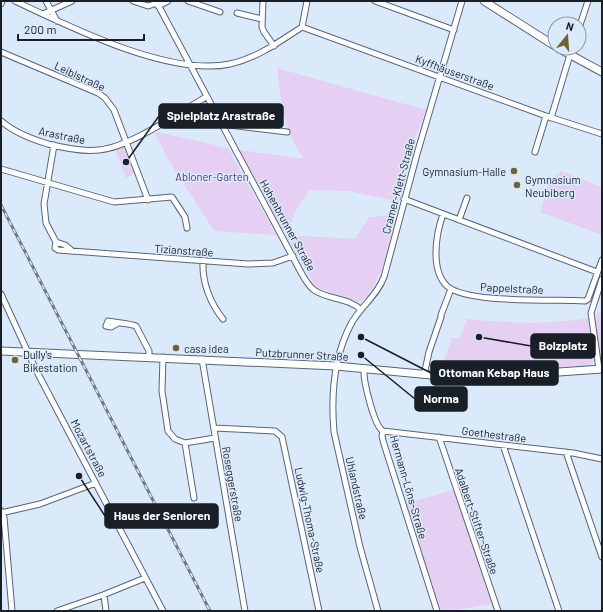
<svg xmlns="http://www.w3.org/2000/svg" width="603" height="612" font-family="Barlow,sans-serif">
<style>
.green{fill:#e5cff2}
.lines{fill:none;stroke-linecap:round;stroke-linejoin:round}
.street-casing{stroke:#556578;stroke-width:7}
.secondary-casing{stroke:#556578;stroke-width:9}
.street{stroke:#fff;stroke-width:5}
.secondary{stroke:#fff;stroke-width:7}
.rail-casing{stroke:#707a86;stroke-width:3}
.rail{stroke:#dbeafb;stroke-width:1.5;stroke-dasharray:4.5;stroke-linecap:butt}
.poi-dot{fill:#706330;stroke:#dbeafb;stroke-width:1.5}
.labels{text-anchor:middle;dominant-baseline:central;stroke-width:3;stroke-linejoin:round;paint-order:stroke}
.street-label{font-size:11px;fill:#181f26;stroke:#dbeafb}
.poi-label{font-size:11px;fill:#181f26;stroke:#dbeafb;text-anchor:start}
.park-label{font-size:11px;fill:#583669;stroke:#dbeafb}
.leader{fill:none;stroke:#181f26;stroke-width:1.5}
.callout-dot{fill:#181f26;stroke:#dbeafb;stroke-width:1.5}
.callout{fill:#181f26;stroke:#181f26;stroke-width:1.5}
.callout-label{font-size:12px;text-anchor:middle;font-weight:bold;fill:#fff}
</style>
<rect width="100%" height="100%" fill="#dbeafb"/>
<path class="green" d="M277 68 426 110 412 146 399 202 349 191 309 190 296 210 289 229 282 230 239 150 304 159C283 130 281 102 277 68Z
M158 132 228 148 276 235 214 231 168 159 155 133Z
M124 147H125L135 173 126 178 116 152 117 149Z
M560 171 602 187V235L540 212 550 180 553 181 556 174 559 175Z
M396 215C389 241 383 285 360 302L316 287 286 235 355 239 369 217Z
M597 312 602 313V362L595 319Z
M588 318 593 361 590 366 514 371 441 369 452 337 459 339 467 319C509 323 546 325 588 318Z
M454 490 494 611 490 604 451 611H439L403 504Z"/>
<g class="lines">
<g class="street-casing">
<path id="street" d="M15 1C70 27 170 77 230 64 257 58 279 42 302 27L307 1
M46 1 57 21
M133 1 148 6 157 3
M156 1 296 263C301 272 306 284 314 290 328 300 348 297 361 310
M188 1 220 12
M263 1 262 27 264 32 274 46
M375 1 454 30
M1 4 2 1
M158 6 168 1
M237 13 262 19
M43 14 72 1
M302 27 546 116 602 134
M579 28 588 1
M1 52 98 93 105 98 114 110 148 200
M551 118 572 48
M1 121C15 133 31 139 48 144 64 148 82 152 99 150 131 147 178 113 206 97
M221 124 287 132
M54 145 44 204 46 223 56 242 65 245 72 251
M535 152 546 116
M1 169 114 202 172 197 185 217 187 228
M404 199 597 272
M443 214C436 234 430 270 447 286 467 304 556 299 585 301L588 299 602 260
M459 220 467 198
M56 242 55 248 58 250 248 264 273 263 293 256
M203 261C202 282 210 303 223 319
M1 294 36 370 163 611
M441 315 451 289
M118 323 111 327 106 326 108 321C118 323 128 323 136 326L149 351V357
M163 357 162 391 168 431 175 439 185 443 215 438
M202 359 245 611
M364 369C363 380 374 426 383 431
M599 369 591 313 602 279
M424 375 429 352 441 317
M214 428 275 431 282 437 319 611
M383 431 573 453 602 459
M383 431 382 436 384 444 437 611
M439 437 498 611
M185 443 194 498
M503 445 559 611
M566 452 602 557
M1 511 4 517 12 611
M1 513 40 504 96 483
M104 595 106 611
M57 611 103 595 145 578
M378 611 360 547 334 432C331 397 334 356 351 324 360 307 377 296 384 277L417 154 462 1"/>
</g>
<g class="secondary-casing">
<path id="secondary" d="M484 1 555 46
M558 48 602 72
M1 351 336 366 431 375H515L602 369"/>
</g>
<use href="#street" class="street"/>
<use href="#secondary" class="secondary"/>
<g class="rail-casing">
<path id="rail" d="M1 205 210 611"/>
</g>
<use href="#rail" class="rail"/>
</g>
<g class="poi-dot">
<circle cx="514" cy="171" r="4"/>
<circle cx="517" cy="185" r="4"/>
<circle cx="176" cy="348" r="4"/>
<circle cx="15" cy="360" r="4"/>
</g>
<g class="labels">
<g class="street-label">
<text transform="translate(455 72) rotate(20)">Kyffhäuserstraße</text>
<text transform="translate(80 76) rotate(25)">Leiblstraße</text>
<text transform="translate(62 135) rotate(12)">Arastraße</text>
<text transform="translate(398 186) rotate(-75)">Cramer-Klett-Straße</text>
<text transform="translate(288 225) rotate(61)">Hohenbrunner Straße</text>
<text transform="translate(184 250) rotate(4)">Tizianstraße</text>
<text transform="translate(512 288) rotate(3)">Pappelstraße</text>
<text transform="translate(302 354) rotate(3)">Putzbrunner Straße</text>
<text transform="translate(494 434) rotate(7)">Goethestraße</text>
<text transform="translate(89 448) rotate(62)">Mozartstraße</text>
<text transform="translate(233 484) rotate(80)">Roseggerstraße</text>
<text transform="translate(409 487) rotate(74)">Hermann-Löns-Straße</text>
<text transform="translate(357 488) rotate(77)">Uhlandstraße</text>
<text transform="translate(310 520) rotate(78)">Ludwig-Thoma-Straße</text>
<text transform="translate(477 521) rotate(71)">Adalbert-Stifter-Straße</text>
</g>
<g class="poi-label">
<text x="506" y="171" text-anchor="end">Gymnasium-Halle</text>
<text x="525" y="179">Gymnasium<tspan x="525" dy="13">Neubiberg</tspan></text>
<text x="184" y="348">casa idea</text>
<text x="23" y="354">Dully's<tspan x="23" dy="13">Bikestation</tspan></text>
</g>
<g class="park-label">
<text x="212" y="176">Abloner-Garten</text>
</g>
</g>
<path class="leader" d="M126 162L159 116M479 337L531 346M361 337L431 373M361 355L415 399M79 476L105 516"/>
<g class="callout-dot">
<circle cx="126" cy="162" r="4"/>
<circle cx="479" cy="337" r="4"/>
<circle cx="361" cy="337" r="4"/>
<circle cx="361" cy="355" r="4"/>
<circle cx="79" cy="476" r="4"/>
</g>
<g class="callout">
<rect x="159" y="104" width="124" height="24" rx="4"/>
<rect x="531" y="334" width="64" height="24" rx="4"/>
<rect x="431" y="361" width="127" height="24" rx="4"/>
<rect x="415" y="387" width="52" height="24" rx="4"/>
<rect x="105" y="504" width="113" height="24" rx="4"/>
</g>
<g class="callout-label">
<text x="221" y="120">Spielplatz Arastraße</text>
<text x="563" y="350">Bolzplatz</text>
<text x="494" y="377">Ottoman Kebap Haus</text>
<text x="441" y="403">Norma</text>
<text x="162" y="520">Haus der Senioren</text>
</g>
<rect width="603" height="612" fill="none" stroke="#181f26" stroke-width="4"/>
<g transform="translate(567 36) rotate(17)"><circle r="19" fill="#dbeafb" stroke="#8d99a6"/>
<path d="M0-3L7 15L0 10L-7 15Z" fill="#706330"/>
<text y="-6" font-size="11" font-weight="bold" text-anchor="middle" fill="#181f26">N</text>
</g>
<path d="M18 34v6h126v-6" fill="none" stroke="#181f26" stroke-width="2"/>
<text x="24" y="34" font-size="12" fill="#181f26" stroke="#dbeafb" stroke-width="3" paint-order="stroke">200 m</text>
</svg>
